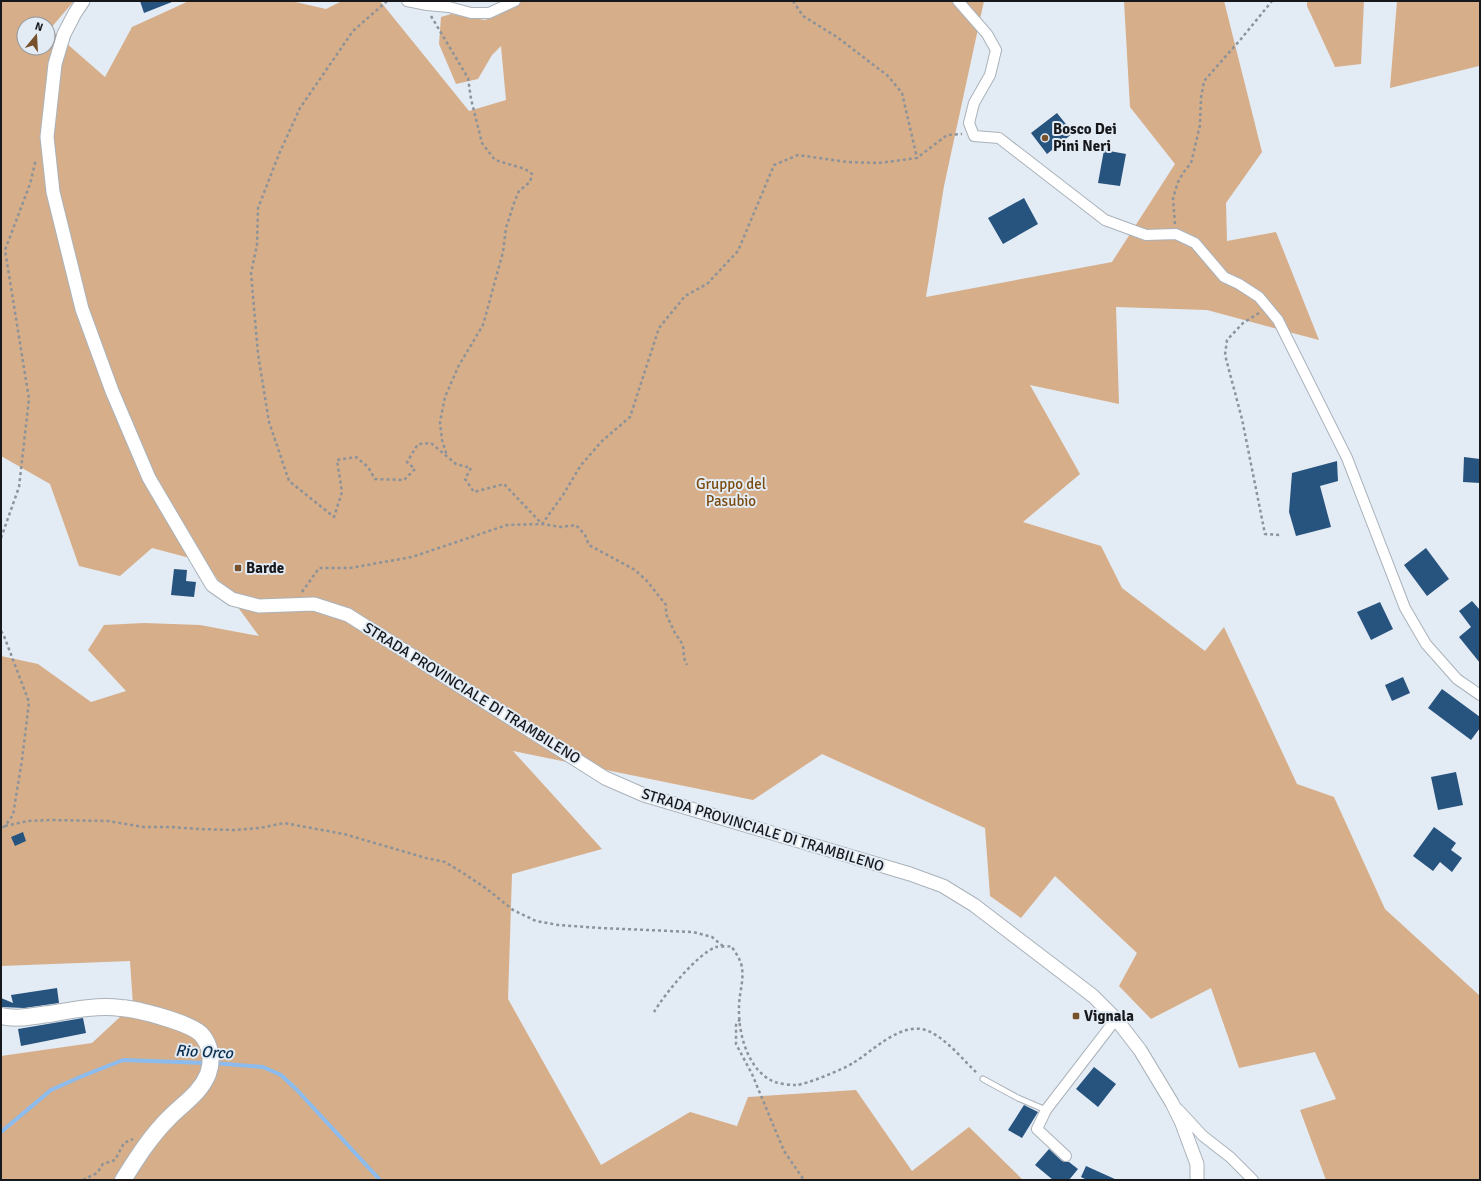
<svg xmlns="http://www.w3.org/2000/svg" width="1481" height="1181" font-family="Signika,sans-serif">
<style>
.green{fill:#d6ae89;fill-rule:evenodd}
.lines{fill:none;stroke-linecap:round;stroke-linejoin:round}
.stream{stroke:#8cbbed;stroke-width:4}
.building{fill:#27537f}
.service-casing{stroke:#aab2ba;stroke-width:7}
.minor-casing{stroke:#aab2ba;stroke-width:12}
.tertiary-casing{stroke:#aab2ba;stroke-width:15}
.primary-casing{stroke:#aab2ba;stroke-width:18}
.path{stroke:#8d9399;stroke-width:2.5;stroke-dasharray:3 3;stroke-linecap:butt}
.service{stroke:#fff;stroke-width:5}
.minor{stroke:#fff;stroke-width:10}
.tertiary{stroke:#fff;stroke-width:13}
.primary{stroke:#fff;stroke-width:16}
.poi-dot{fill:#76512c;stroke:#e3ebf4;stroke-width:1.5}
.labels{text-anchor:middle;dominant-baseline:central;stroke-width:4;stroke-linejoin:round;paint-order:stroke}
.poi-label{font-size:15px;font-weight:bold;fill:#16181c;stroke:#e3ebf4;text-anchor:start}
.park-label{font-size:15px;fill:#7a4a0f;stroke:#e3ebf4}
.street-label{font-size:15px;fill:#16181c;stroke:#e3ebf4}
.water-label{font-size:16px;font-style:italic;fill:#0c2f4f;stroke:#e3ebf4}
</style>
<rect width="100%" height="100%" fill="#e3ebf4"/>
<path class="green" d="M1 1H74L50 29 105 77 132 27 189 1H291L326 9 342 1H380L469 111 506 100 501 46 492 55 478 79 456 84 439 44 441 17 451 14 485 20 499 15 498 1H984L944 186 926 297 1112 262 1175 164 1130 107 1124 1H1224L1262 152 1226 203 1227 241 1276 232 1319 340 1207 310 1116 307 1119 404 1030 385 1080 474 1023 522 1101 546 1122 588 1205 651 1224 627 1297 784 1334 797 1385 909 1480 996V1180H1326L1300 1110 1336 1099 1315 1052 1239 1068 1211 988 1151 1019 1119 986 1137 953 1055 876 1021 918 990 896 985 828 822 754 753 800 513 751 602 849 512 874 508 999 601 1165 690 1112 737 1126 748 1097 856 1090 912 1171 969 1127 1023 1180H1V1056L92 1043 133 1005 130 961 1 966V656L38 664 91 702 126 691 88 650 104 625 144 623 200 625 259 636 205 562 152 548 120 576 79 566 50 484 1 456ZM24 24H48V48H24Z
M1307 1H1364L1361 64 1335 67 1307 6Z
M1397 1H1480V62L1479 66 1390 88Z"/>
<g class="lines">
<path class="stream" d="M214 1063 263 1067 281 1075 297 1090 380 1180
M1 1132 51 1090 80 1077 123 1060 207 1063"/>
</g>
<path class="building" d="M140 1H172V2L144 13Z
M1057 113 1073 133 1047 154 1031 133Z
M1104 150 1126 154 1120 186 1098 183Z
M1024 198 1038 224 1003 244 988 218Z
M1464 457 1480 459V483L1463 482Z
M1337 461 1338 481 1320 486 1331 527 1296 536 1289 512 1292 473Z
M1426 548 1449 579 1427 596 1404 565Z
M174 569 187 570 186 581 196 582 194 597 171 595Z
M1472 601 1480 610V663L1459 637 1471 627 1459 611Z
M1380 602 1393 629 1371 640 1357 612Z
M1403 677 1410 693 1392 701 1385 685Z
M1442 689 1480 717V728L1471 740 1428 708Z
M1456 772 1463 805 1438 810 1431 777Z
M1434 827 1456 843 1451 850 1462 858 1452 872 1440 862 1433 871 1413 856Z
M23 832 26 841 15 846 11 837Z
M57 988 59 1003 24 1008 1 1007V998L13 1003 11 995Z
M83 1018 86 1033 21 1046 18 1029Z
M1094 1067 1116 1084 1098 1107 1076 1089Z
M1024 1105 1038 1112 1022 1138 1008 1130Z
M1049 1149 1062 1161 1065 1162H1069L1078 1169 1069 1180H1053L1035 1165Z
M1086 1166 1117 1180H1087L1081 1177Z"/>
<g class="lines">
<g class="service-casing">
<path id="service" d="M983 1079 1018 1098 1046 1110"/>
</g>
<g class="minor-casing">
<path id="minor" d="M407 1 427 5 449 7 471 13H489L515 1
M958 1 987 34 996 50 990 75 974 103 969 123 974 136 999 138 1105 220 1146 235 1176 234 1195 243 1224 277 1239 284 1259 297 1278 320 1347 458 1405 608 1426 644 1457 679 1480 695
M1178 1109 1203 1136 1230 1157 1253 1180
M1066 1156 1037 1129 1046 1110 1116 1019"/>
</g>
<g class="tertiary-casing">
<path id="tertiary" d="M83 1 75 13 64 34 55 64 47 137 53 192 82 309 112 391 149 478 212 585 232 599 259 606 314 604 348 615 605 778 644 795 910 874 943 886 974 905 1093 996 1116 1019 1140 1050 1172 1103 1181 1121 1197 1164V1180"/>
</g>
<g class="primary-casing">
<path id="primary" d="M1 1016C17 1020 32 1016 49 1014 72 1010 98 1005 121 1008 138 1009 190 1023 201 1034 211 1045 213 1061 208 1074 200 1094 182 1104 168 1119 150 1137 137 1158 123 1180"/>
</g>
<path class="path" d="M387 1 353 31 300 108 279 154 258 208 257 245 251 273 258 354 269 422 289 481 334 517 342 492 337 460 356 457 368 467 375 479 404 480 415 469 407 462 418 444 431 443 456 464 471 468 465 479 474 492 504 484 542 524 563 495 581 465 602 441 630 417 659 328 685 296 707 284 738 251 774 165 798 155 847 162 879 163 917 158 947 135 962 134
M793 1 803 16 837 37 888 76 902 93 917 158
M431 16 468 78 471 99 482 143 495 160 525 169 532 174 530 182 519 191 514 203 506 228 503 252 483 325 458 367 445 397 440 422 442 440 447 456
M1175 224 1173 198 1178 182 1183 173 1191 163 1193 155 1200 125 1201 98 1204 81 1241 39 1272 1
M1259 313 1243 323 1227 340 1225 355 1242 419 1265 534 1280 535
M1 538 19 487 29 399 5 250 30 184 36 159
M302 592 319 568H350L412 557 507 525 542 524 561 527 576 525 585 535 589 545 635 570 647 581 666 605V614L675 633 683 645 684 658 687 665
M1 631 4 636 29 702 22 760 13 815 5 826 1 828
M5 826 28 821 51 820 108 821 144 827H171L199 829 234 830 260 828 284 823 344 834 426 858 445 862 463 873 487 889 513 910 536 921 558 925 601 928 693 932 712 937 724 947
M654 1012C664 995 697 954 716 947 720 946 727 947 731 946 736 953 741 960 742 968 744 981 739 994 739 1007 738 1033 748 1072 775 1082 781 1084 790 1085 796 1085 805 1085 844 1069 853 1063 873 1051 902 1020 928 1031 947 1039 963 1060 978 1074
M740 1019 736 1025V1044L752 1074 784 1151 804 1180
M83 1180 97 1173 103 1164 115 1160 124 1143 133 1139"/>
<use href="#service" class="service"/>
<use href="#minor" class="minor"/>
<use href="#tertiary" class="tertiary"/>
<use href="#primary" class="primary"/>
</g>
<g class="poi-dot">
<circle cx="1045" cy="138" r="4"/>
<rect x="234" y="564" width="8" height="8" rx="2"/>
<rect x="1072" y="1012" width="8" height="8" rx="2"/>
</g>
<g class="labels">
<g class="poi-label">
<text x="1053" y="129">Bosco Dei<tspan x="1053" dy="17">Pini Neri</tspan></text>
<text x="246" y="568">Barde</text>
<text x="1084" y="1016">Vignala</text>
</g>
<g class="park-label">
<text x="731" y="484">Gruppo del<tspan x="731" dy="17">Pasubio</tspan></text>
</g>
<g class="street-label">
<text transform="translate(472 693) rotate(32)">STRADA PROVINCIALE DI TRAMBILENO</text>
<text transform="translate(763 830) rotate(17)">STRADA PROVINCIALE DI TRAMBILENO</text>
</g>
<g class="water-label">
<text transform="translate(204 1052) rotate(3)">Rio Orco</text>
</g>
</g>
<rect width="1481" height="1181" fill="none" stroke="#16181c" stroke-width="4"/>
<g transform="translate(36 36) rotate(18)"><circle r="19" fill="#e3ebf4" stroke="#91979e"/>
<path d="M0-3L7 15L0 10L-7 15Z" fill="#76512c"/>
<text y="-6" font-size="11" font-weight="bold" text-anchor="middle" fill="#16181c">N</text>
</g>
</svg>
